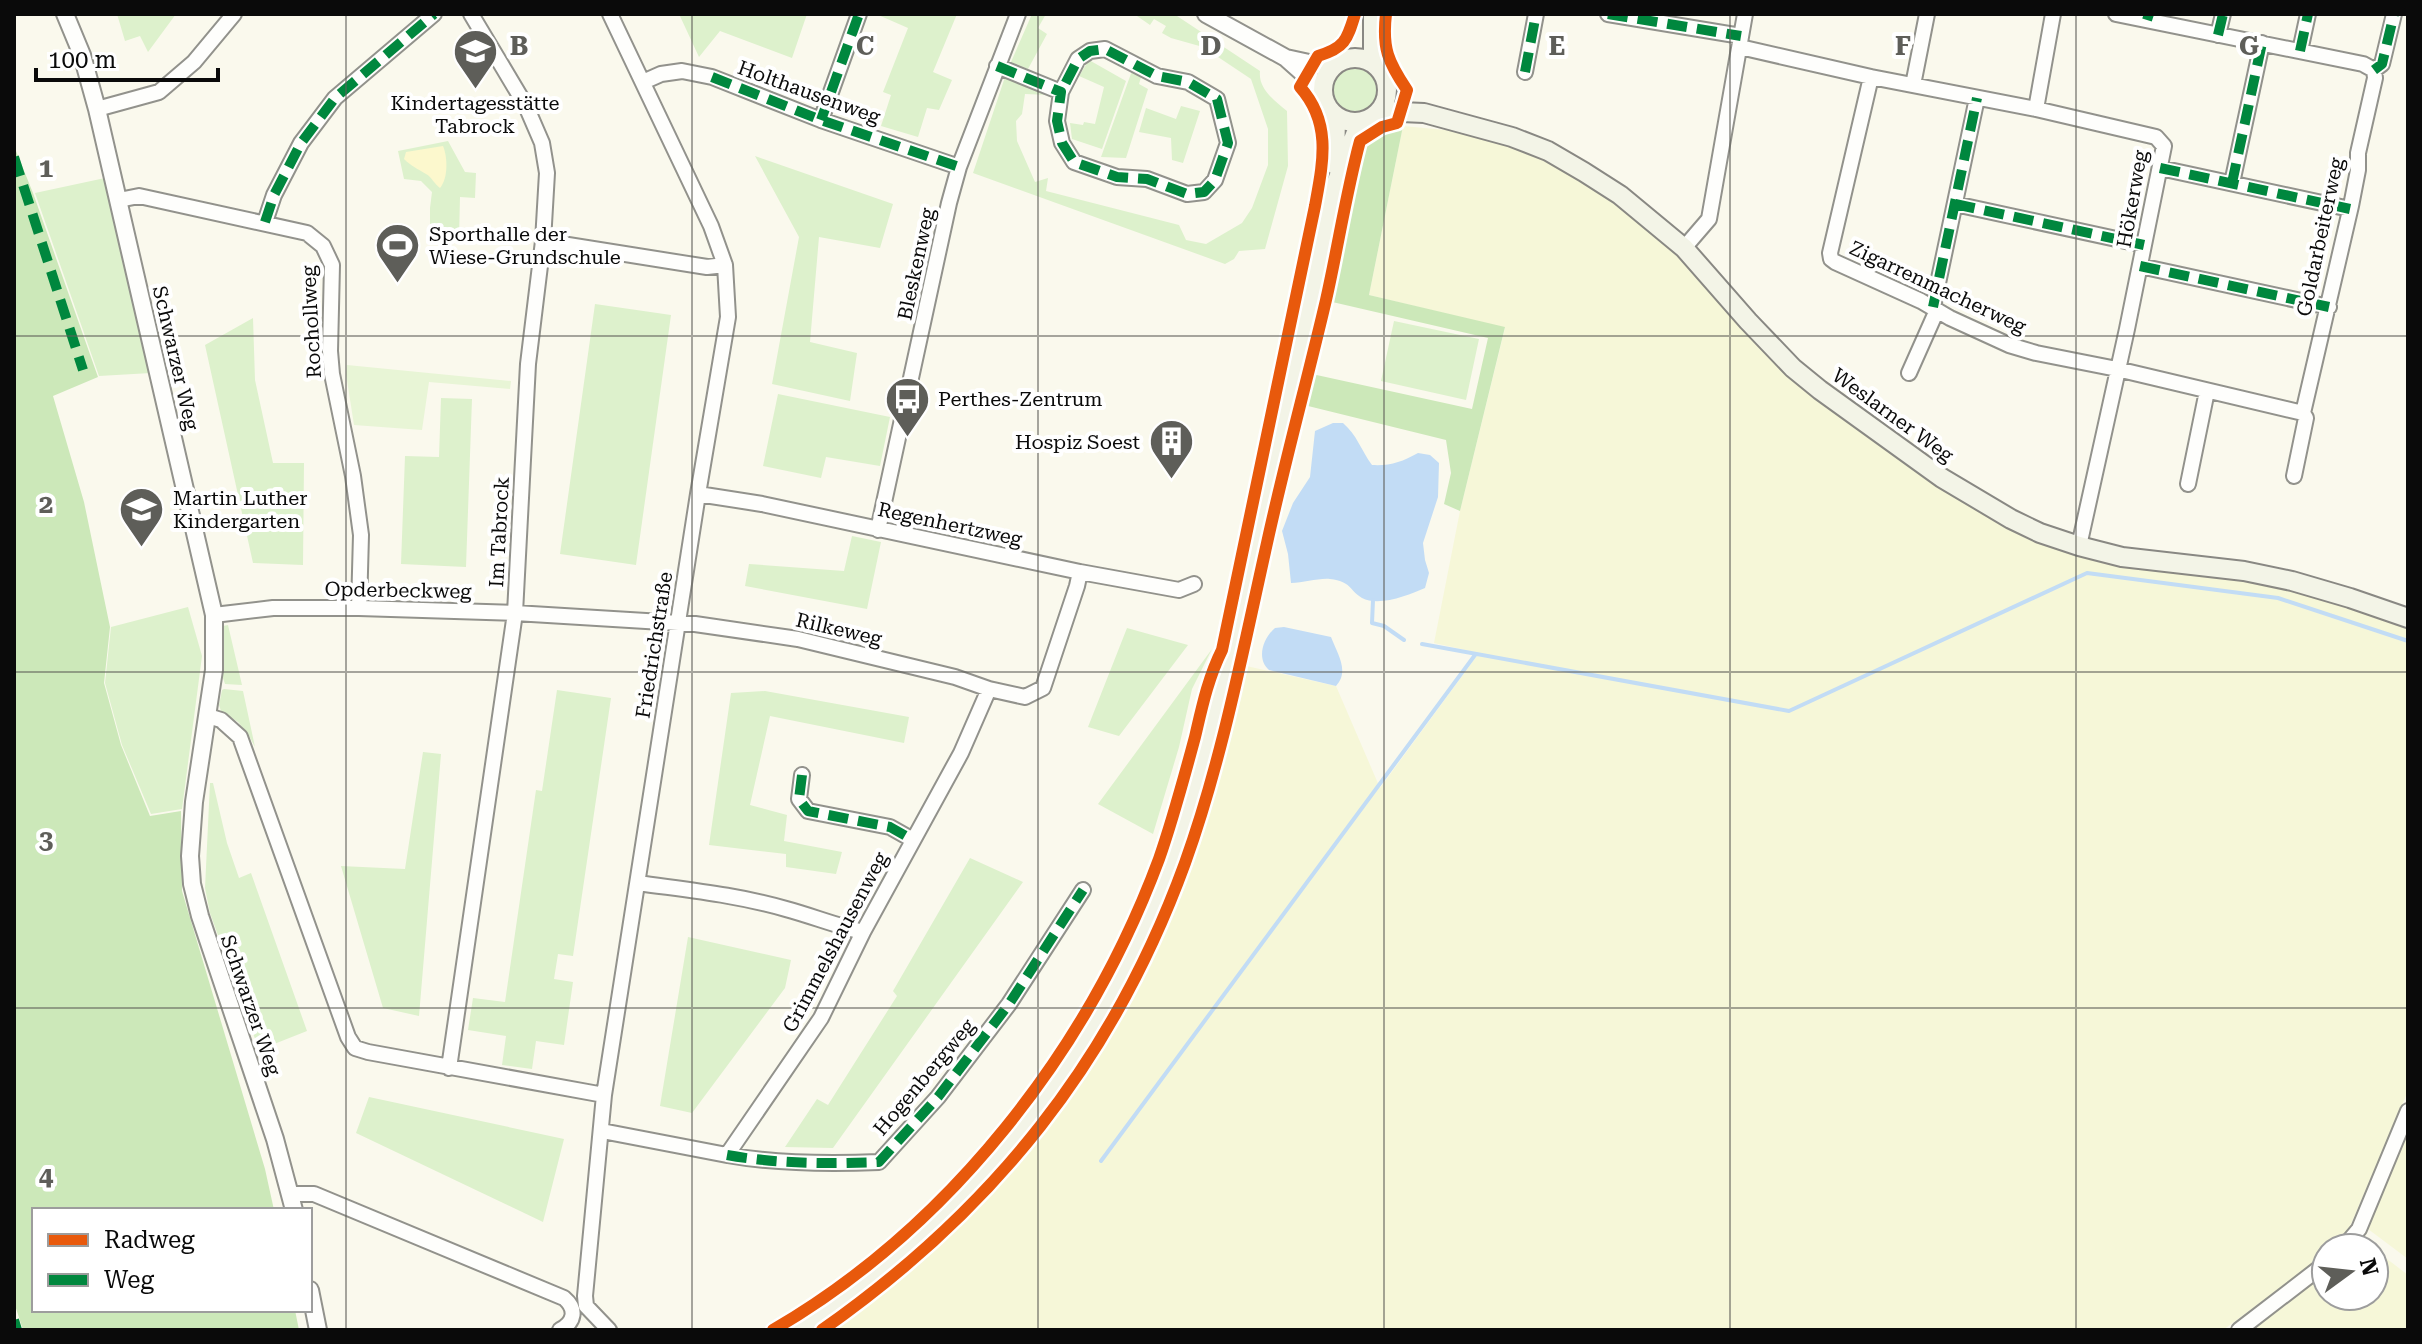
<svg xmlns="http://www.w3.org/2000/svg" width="2422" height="1344" font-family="'Roboto Serif',serif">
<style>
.farmland{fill:#f6f7d8}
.green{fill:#ddf1cc}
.forest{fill:#cce8b9}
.sand{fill:#fcf8cd}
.pitch{fill:#e8f5d6}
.water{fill:#c2dcf5}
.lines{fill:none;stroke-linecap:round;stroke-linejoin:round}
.stream{stroke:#c2dcf5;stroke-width:4}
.minor-casing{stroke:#92928c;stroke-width:18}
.tertiary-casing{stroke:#92928c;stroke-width:20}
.secondary-casing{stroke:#898883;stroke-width:22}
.minor{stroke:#fefefc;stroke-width:14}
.tertiary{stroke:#fefefc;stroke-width:16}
.secondary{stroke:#f3f4e7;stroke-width:18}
.quiet{stroke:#00873e;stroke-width:10;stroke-dasharray:20 10;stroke-linecap:butt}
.cycleway-casing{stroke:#fff;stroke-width:17}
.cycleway{stroke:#e8590c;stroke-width:12}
.grid{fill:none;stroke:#5e5e59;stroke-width:2;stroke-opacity:0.55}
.labels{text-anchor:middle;stroke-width:8;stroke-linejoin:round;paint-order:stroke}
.street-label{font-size:20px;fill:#0a0a0a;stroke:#fff}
.poi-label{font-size:20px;fill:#0a0a0a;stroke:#fff;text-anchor:start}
.grid-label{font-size:26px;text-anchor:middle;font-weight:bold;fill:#5e5e59;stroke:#fff;stroke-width:8;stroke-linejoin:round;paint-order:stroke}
</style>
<rect width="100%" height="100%" fill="#faf9ed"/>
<path class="farmland" d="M1403,126L1456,131L1501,140L1549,160L1601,189L1677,252L1709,287L1962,500L1992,520L2052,547L2090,559L2121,566L2227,576L2292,589L2366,612L2408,628V1091L2348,1231L2331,1248H2326V1254L2223,1330H827L894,1280L981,1201L1018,1160L1074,1087L1098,1051L1149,956L1188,863L1211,794L1242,665L1336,686L1380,788L1479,653L1434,643L1460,511L1505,328L1369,295Z
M2408,1123V1259L2364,1226Z
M2374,1249L2408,1275V1330H2242L2326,1264V1296H2374Z"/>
<path class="green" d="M117,14H176L148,52L140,36L125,41Z
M679,14H807L792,58L720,31L699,57Z
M876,14H957L933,72L952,80L939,110L927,108L918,137L881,126L891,95L883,92L908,28Z
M1032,14H1046L1038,28L1047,34L1028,69L1011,62Z
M1139,14H1174L1260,71C1258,89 1274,100 1287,111L1288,166L1265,249L1239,251L1234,259L1225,264L973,173L1006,74L1045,90L1049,95L1025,94L1022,114L1016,121L1017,141L1035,182L1048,178L1046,191L1179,225L1186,240L1206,244L1242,223L1252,208L1268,165V129L1251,79L1203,47L1171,38L1162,33L1166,26L1154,19L1150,25L1137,16Z
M1089,60L1126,81L1102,149L1072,139L1070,123L1083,125L1084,122L1095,124L1104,87L1079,76Z
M1330 90a26 26 0 1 1 52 0a26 26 0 1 1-52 0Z
M1133,68L1142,74L1139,84L1148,89L1126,158L1101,157Z
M1181,106L1200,111L1183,163L1172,160L1171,138L1139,132L1146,108L1176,119Z
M448,141L465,172L476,173L475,198L460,197L459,238L430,237V208L432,192L421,181L404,179L398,151Z
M755,156L893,204L880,248L819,237L810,342L857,353L850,401L772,384L799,237Z
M105,178L151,373L99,376L35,193Z
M595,304L671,315L636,565L560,554Z
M253,318L255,380L273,463H304L303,565L253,563L205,345Z
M1394,321L1479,339L1466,400L1381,381Z
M778,394L890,417L880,466L826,457L821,478L763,466Z
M441,398L472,399L466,567L401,564L405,456L439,457Z
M852,536L881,542L867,609L745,586L749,564L844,571Z
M188,607L202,656L182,809L151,814L122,745L105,683L111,627Z
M228,625L242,685L225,684L223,678V626Z
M1127,628L1188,645L1119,736L1088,727Z
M1212,649L1192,689L1179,747L1153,834L1098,804Z
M224,689L243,691L255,747L248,734L238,722L221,711L219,705L222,690Z
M557,690L611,698L573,956L558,954L554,979L573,982L564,1045L536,1041L532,1069L502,1065L506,1036L468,1030L473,998L505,1002L536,790L542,791Z
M765,691L909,717L904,743L770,716L750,805L787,815L784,841L842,852L836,874L786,867V854L709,845L731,693Z
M423,752L441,754L419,1016L383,1008L341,866L405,869Z
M210,783H213L227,843L239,878L251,873L307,1031L259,1050L210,913L205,888Z
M970,858L1023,882L833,1148L785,1147L817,1099L828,1105L897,996L893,991Z
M688,937L791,960L785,988L692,1113L660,1106Z
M369,1097L564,1139L543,1222L356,1133Z"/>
<path class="forest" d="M1403,126L1369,295L1505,327L1460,511L1444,504L1451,473L1446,440L1304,405L1312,374L1472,409L1488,338L1328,301L1353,175L1363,142L1384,129Z
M14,146L33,193L98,377L53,396L84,502L110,627L104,683L121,745L150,816L181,811L182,891L265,1169L274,1210H34V1310H295L299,1330H23L14,1302Z"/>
<path class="sand" d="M443,146C448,158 448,179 440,188C434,184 432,177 426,174C418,169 411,166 404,159L406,152Z"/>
<path class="pitch" d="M347,365L511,381L510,389L429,382L422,430L354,425L346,374Z"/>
<path class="water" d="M1333,423H1343C1357,435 1361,450 1372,465C1390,466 1402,462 1418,453L1430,455L1439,463L1438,497L1423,543L1425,560L1429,573L1425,588C1409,595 1379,607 1362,598C1348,589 1352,582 1330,579C1318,578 1304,583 1291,583L1288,554L1282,531L1293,503L1310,477L1315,431Z
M1284,627L1331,637C1337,653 1350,671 1336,686L1269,670C1256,659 1263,638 1275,628Z"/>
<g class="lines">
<path class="stream" d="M1373,600L1372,623L1384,626L1404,640
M1422,644L1789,711L2087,573L2278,598L2408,641
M1101,1161L1475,655"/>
<defs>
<path id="minor" d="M1608,14L1741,36
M2116,14L2363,64L2374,70L2375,78L2358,153V170L2351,206L2303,413L2306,418L2294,476
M2218,35L2223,14
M1740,47L1871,77L2036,109L2156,137L2164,146L2127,329L2079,546
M2300,51L2308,14
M997,66L1061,92L1057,121L1062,143L1074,162L1117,177L1147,179L1187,194L1204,192L1215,180L1228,143L1217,99L1188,82L1157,76L1105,49L1090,51L1078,59L1061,92
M2374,70L2382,64L2394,14
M1525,72L1536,14
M1871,77L1830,253L1831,259L1835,262L1921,301L1950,318L2009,345L2036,353L2117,369L2303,413
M643,82L661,74L682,71L712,77L821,120L959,167
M1913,85L1927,14
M97,109L159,92L194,62L234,14
M2036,109L2053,14
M821,120L859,14
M2160,168L2350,209
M2232,183L2262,43
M119,200L139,196L307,233L323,246L332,265L330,351L332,374L353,476L361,535L359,608
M1955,204L2144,245
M265,222L274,195L301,143L335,98L434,14
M543,241L707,267L725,265
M1684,248L1709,219L1745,14
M2140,266L2329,307
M1933,307L1977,98
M1909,373L1937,310
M2188,484L2207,391
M698,494L762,504L1080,572L1179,590L1194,584
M878,530L949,203L959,167L1018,14
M214,615L273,608H359L515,613L695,624L798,639L955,677L989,689L1025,697L1043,688L1077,586L1080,572
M208,716L221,720L240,737L348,1037L355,1048L368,1052L604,1095
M802,775L799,799L808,811L890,827L913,840
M638,883C687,890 738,895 786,909C812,916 837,926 863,932
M449,1068L515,613L528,364L543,241L547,173L542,143L526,106L471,14
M602,1131L727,1155L821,1018L863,932L961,753L989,689
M727,1155C777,1164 829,1164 879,1162L938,1097L1009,1004L1083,890
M290,1194H314L564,1298C577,1309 575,1322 560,1330
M2343,1248L2359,1229L2408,1111
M609,1330L586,1306L585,1296L604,1095L698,494L728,317L725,265L711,226L610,14
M2239,1330L2326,1263"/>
<path id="tertiary" d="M65,14L82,55L97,109L214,615V670L194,802L190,856L192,884L200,916L275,1139L294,1210
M1206,14L1286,58L1332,68
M1287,59L1323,91
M310,1290L318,1330"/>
<path id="secondary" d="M1323 90a32 32 0 1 1 64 0a32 32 0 1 1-64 0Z
M1373,63V14
M1379,111L1424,113L1512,137L1548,151L1584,172L1620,195L1684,248L1748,321L1793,368L1820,390L1942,478L2011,519L2040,533L2079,546L2122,557L2244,571L2292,581L2350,598L2408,618
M1335,165L1336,116
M801,1330C930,1241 1038,1132 1114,993C1187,859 1219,706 1252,558C1280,435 1308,312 1334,188L1360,122"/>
</defs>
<use href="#minor" class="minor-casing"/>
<use href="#tertiary" class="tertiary-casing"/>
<use href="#secondary" class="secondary-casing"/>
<use href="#minor" class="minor"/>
<use href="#tertiary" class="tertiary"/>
<use href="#secondary" class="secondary"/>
<path class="quiet" d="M1608,14L1741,36
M2147,20L2149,14
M2218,35L2223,14
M2300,51L2308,14
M997,66L1061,92L1057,121L1062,143L1074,162L1117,177L1147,179L1187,194L1204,192L1215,180L1228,143L1217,99L1188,82L1157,76L1105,49L1090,51L1078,59L1061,92
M2374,70L2382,64L2394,14
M1525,72L1536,14
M712,77L821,120L959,167
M821,120L859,14
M14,157L83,370
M2160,168L2350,209
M2232,183L2262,43
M1955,204L2144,245
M265,222L274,195L301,143L335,98L434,14
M2140,266L2329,307
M1933,307L1977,98
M802,775L799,799L808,811L890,827L913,840
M727,1155C777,1164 829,1164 879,1162L938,1097L1009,1004L1083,890
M14,1320L17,1330"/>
<defs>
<path id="cycleway" d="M773,1330C950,1227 1088,1050 1159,859C1173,819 1184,778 1195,737C1202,707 1208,678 1222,650L1315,206C1323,162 1332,123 1300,87L1318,56C1345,48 1347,40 1355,14
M822,1330C993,1210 1113,1061 1185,863C1222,760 1243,650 1267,543C1285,461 1307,381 1326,300C1338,247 1346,193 1360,141L1382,127L1397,123L1407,90C1388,62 1382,48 1386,14"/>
</defs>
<use href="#cycleway" class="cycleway-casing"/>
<use href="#cycleway" class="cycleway"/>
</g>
<path class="grid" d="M346,14V1330M692,14V1330M1038,14V1330M1384,14V1330M1730,14V1330M2076,14V1330M14,336H2408M14,672H2408M14,1008H2408"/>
<defs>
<symbol id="school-pin" viewBox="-11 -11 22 30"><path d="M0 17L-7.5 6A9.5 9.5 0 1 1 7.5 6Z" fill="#5e5e59" stroke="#fff"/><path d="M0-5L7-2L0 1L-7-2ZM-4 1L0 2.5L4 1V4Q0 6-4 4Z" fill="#fff"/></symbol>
<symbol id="stadium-pin" viewBox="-11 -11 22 30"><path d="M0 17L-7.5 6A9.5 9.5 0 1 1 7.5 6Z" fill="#5e5e59" stroke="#fff"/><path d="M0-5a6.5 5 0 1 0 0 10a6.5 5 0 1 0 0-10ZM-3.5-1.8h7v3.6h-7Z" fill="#fff"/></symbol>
<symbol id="bus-pin" viewBox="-11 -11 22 30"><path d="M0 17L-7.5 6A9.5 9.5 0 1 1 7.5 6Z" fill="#5e5e59" stroke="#fff"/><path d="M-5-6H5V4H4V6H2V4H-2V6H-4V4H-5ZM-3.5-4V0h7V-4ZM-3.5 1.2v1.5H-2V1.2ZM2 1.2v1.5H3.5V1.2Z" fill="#fff"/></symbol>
<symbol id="building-pin" viewBox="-11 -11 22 30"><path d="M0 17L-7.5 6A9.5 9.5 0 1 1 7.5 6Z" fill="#5e5e59" stroke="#fff"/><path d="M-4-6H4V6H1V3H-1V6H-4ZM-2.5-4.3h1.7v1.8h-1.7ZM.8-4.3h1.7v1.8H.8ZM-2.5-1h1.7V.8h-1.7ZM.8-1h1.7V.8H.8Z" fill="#fff"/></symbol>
</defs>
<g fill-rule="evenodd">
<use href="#school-pin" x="450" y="26" width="51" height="69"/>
<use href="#stadium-pin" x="372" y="220" width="51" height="69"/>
<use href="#bus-pin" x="882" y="374" width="51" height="69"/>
<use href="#building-pin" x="1146" y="416" width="51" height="69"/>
<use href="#school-pin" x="116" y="484" width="51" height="69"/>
</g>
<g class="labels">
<g class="street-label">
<text transform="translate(809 92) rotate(20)" y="7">Holthausenweg</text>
<text transform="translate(2132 199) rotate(-80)" y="7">Hökerweg</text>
<text transform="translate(2320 237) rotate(-78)" y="7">Goldarbeiterweg</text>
<text transform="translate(916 264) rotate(-78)" y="7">Bleskenweg</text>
<text transform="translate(1938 287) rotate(25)" y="7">Zigarrenmacherweg</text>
<text transform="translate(311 322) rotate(-93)" y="7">Rochollweg</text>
<text transform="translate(176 358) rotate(77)" y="7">Schwarzer Weg</text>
<text transform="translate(1893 415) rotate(36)" y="7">Weslarner Weg</text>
<text transform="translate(950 524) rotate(12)" y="7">Regenhertzweg</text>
<text transform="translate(499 532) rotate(-87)" y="7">Im Tabrock</text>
<text transform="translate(398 590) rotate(1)" y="7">Opderbeckweg</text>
<text transform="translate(839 629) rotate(13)" y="7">Rilkeweg</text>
<text transform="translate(654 645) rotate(-81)" y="7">Friedrichstraße</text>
<text transform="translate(835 942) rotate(-62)" y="7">Grimmelshausenweg</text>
<text transform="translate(251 1005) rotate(71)" y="7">Schwarzer Weg</text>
<text transform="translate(924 1077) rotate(-50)" y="7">Hogenbergweg</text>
</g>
<g class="poi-label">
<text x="475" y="110" text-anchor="middle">Kindertagesstätte<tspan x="475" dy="23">Tabrock</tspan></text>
<text x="429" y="241">Sporthalle der<tspan x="429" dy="23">Wiese-Grundschule</tspan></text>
<text x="938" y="406">Perthes-Zentrum</text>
<text x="1140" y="449" text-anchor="end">Hospiz Soest</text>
<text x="173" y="505">Martin Luther<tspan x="173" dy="23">Kindergarten</tspan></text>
</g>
</g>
<g class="grid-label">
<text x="519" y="55">B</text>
<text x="865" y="55">C</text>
<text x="1211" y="55">D</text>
<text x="1557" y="55">E</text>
<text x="1903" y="55">F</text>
<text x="2249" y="55">G</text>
<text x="46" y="177">1</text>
<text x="46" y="513">2</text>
<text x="46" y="849">3</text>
<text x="46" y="1185">4</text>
</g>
<rect width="2422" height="1344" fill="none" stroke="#0a0a0a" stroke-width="32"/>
<rect x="32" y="1208" width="280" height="104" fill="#ffffff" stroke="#9d9d9d" stroke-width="2"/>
<rect x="48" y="1234" width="40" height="12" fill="#e8590c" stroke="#9d9d9d" stroke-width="2"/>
<text x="104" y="1248" font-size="24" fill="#0a0a0a">Radweg</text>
<rect x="48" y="1274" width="40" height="12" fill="#00873e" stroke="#9d9d9d" stroke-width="2"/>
<text x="104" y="1288" font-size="24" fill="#0a0a0a">Weg</text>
<g transform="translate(2350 1272) rotate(75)"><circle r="38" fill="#ffffff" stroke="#9d9d9d" stroke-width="2"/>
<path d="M0-6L14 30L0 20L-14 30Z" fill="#5e5e59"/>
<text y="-12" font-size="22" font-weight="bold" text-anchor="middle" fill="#0a0a0a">N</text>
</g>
<path d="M36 68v12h182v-12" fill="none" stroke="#0a0a0a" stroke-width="4"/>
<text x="48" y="68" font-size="24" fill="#0a0a0a" stroke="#ffffff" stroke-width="6" paint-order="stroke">100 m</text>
</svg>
